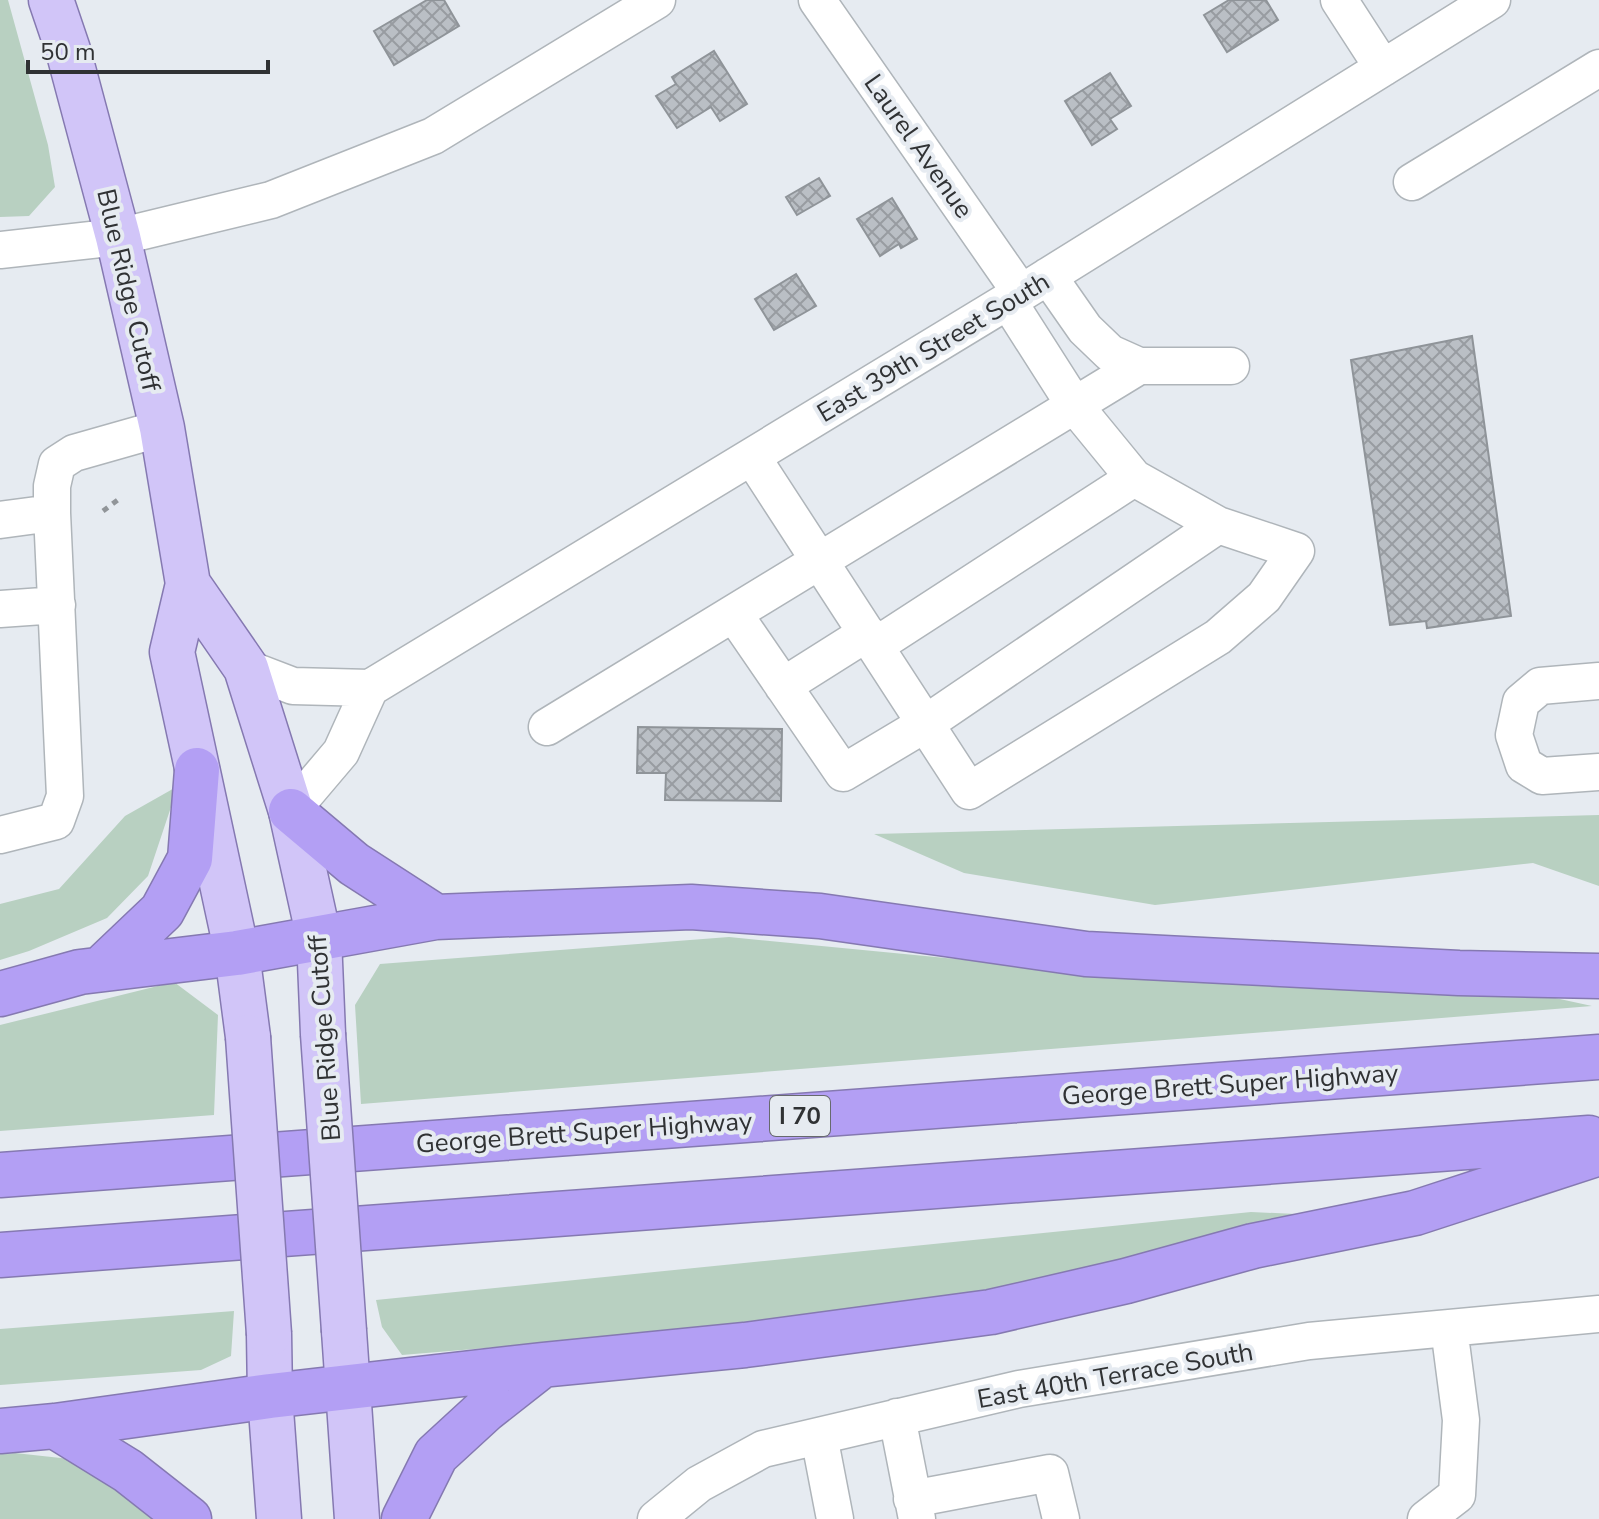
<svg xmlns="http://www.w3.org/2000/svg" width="1599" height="1519" font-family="'Nunito Sans',sans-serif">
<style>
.grass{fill:#b8d0c1}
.building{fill:url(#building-cross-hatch);stroke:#8f9499;stroke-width:2}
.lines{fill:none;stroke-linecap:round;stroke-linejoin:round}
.minor-casing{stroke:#afb5ba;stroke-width:39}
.major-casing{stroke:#8579b1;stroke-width:47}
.highway-casing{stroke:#8579b1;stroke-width:47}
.path{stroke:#919599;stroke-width:5;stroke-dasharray:6 6;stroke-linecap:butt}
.minor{stroke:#fff;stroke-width:36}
.major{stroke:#d1c5f8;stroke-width:44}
.highway{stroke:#b39ff4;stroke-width:44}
.major-bridge-casing{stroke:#8579b1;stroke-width:47;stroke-linecap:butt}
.major-bridge{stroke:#d1c5f8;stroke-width:44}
.labels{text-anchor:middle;stroke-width:8;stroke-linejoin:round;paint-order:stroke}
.shield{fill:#e6ebf1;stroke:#676a6d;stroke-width:2}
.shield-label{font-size:24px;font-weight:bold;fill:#303234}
.street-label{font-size:26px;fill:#303234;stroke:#e6ebf1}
</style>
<defs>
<pattern id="building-cross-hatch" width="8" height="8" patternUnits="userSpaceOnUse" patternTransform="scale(2)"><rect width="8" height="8" fill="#babfc5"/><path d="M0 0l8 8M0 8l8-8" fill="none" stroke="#989ca1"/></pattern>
</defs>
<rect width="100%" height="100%" fill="#e6ebf1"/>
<path class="grass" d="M0,0H8L48,145L55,187L29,216L0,217Z
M178,786L148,876L107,918L29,951L0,960V904L59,889L125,816Z
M1599,815V886L1533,863L1155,905L964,873L874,834Z
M729,937L1090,972L1546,996L1592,1006L361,1104L355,1005L380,964Z
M174,982L218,1015L214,1115L0,1131V1025Z
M1251,1212L1317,1215L885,1315L402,1355L382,1327L376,1300Z
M234,1311L231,1356L201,1370L0,1385V1329Z
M15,1453L79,1460L165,1519H0V1454Z"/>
<path class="building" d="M427,0H444L459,26L394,65L374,31Z
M1229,0H1266L1278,20L1227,52L1204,15Z
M714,51L747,104L720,121L711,107L677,128L656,96L676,84L672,77Z
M1110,73L1131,106L1110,119L1117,129L1092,145L1065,101Z
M819,178L830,196L797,215L786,197Z
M892,198L917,239L901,248L899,244L880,256L857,219Z
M796,274L816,306L774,330L755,299Z
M1472,336L1511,616L1427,628L1426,621L1390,625L1351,360Z
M638,727L782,729L781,801L665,800L666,773H637Z"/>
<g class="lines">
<defs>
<path id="minor" d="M817,0L1021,293
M1339,0L1383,68
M1412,182L1599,68
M0,250L118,237L271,200L433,136L657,0
M1048,276L1085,329L1110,353L1139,366H1231
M752,457L969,791L1218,637L1264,597L1296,551L1218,525L1134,478L1075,406L1008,301
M0,520L52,513
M0,609L57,605
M734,614L843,773L925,724L1218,525
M875,646L1134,478
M246,668L293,686L370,688L1021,293L1492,0
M1599,681L1540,686L1521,702L1514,735L1524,765L1542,776L1599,772
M783,686L867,633
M547,727L1139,366
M291,811L341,752L370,688
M0,835L56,821L65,796L52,513V486L57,464L74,453L162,428
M897,1417L917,1519
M819,1436L835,1519
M912,1499L1050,1473L1061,1519
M656,1519L699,1484L763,1449L1019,1389L1309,1341L1599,1314
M1426,1519L1457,1495L1461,1420L1449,1328"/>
<path id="major" d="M51,0L68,50L118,237L162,428L188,584L172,652L237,953L248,1037
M188,584L246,668L291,811L319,938L323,1034
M344,1331L357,1519
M269,1334L270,1396L279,1519"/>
<path id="highway" d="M291,811L354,864L436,917
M101,969L162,911L190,859L197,770
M0,994L80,972L237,953L436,917L691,907L820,916L1086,954L1459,973L1599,976
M0,1175L1599,1057
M0,1255L1589,1138
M55,1426L128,1471L189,1519
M0,1431L55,1426L270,1396L542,1365L745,1345L991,1312L1126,1281L1253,1246L1415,1213L1599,1153
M404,1519L436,1455L485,1410L541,1366"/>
</defs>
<use href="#minor" class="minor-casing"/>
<use href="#major" class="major-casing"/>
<use href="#highway" class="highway-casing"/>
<path class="path" d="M103,511L119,499"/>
<use href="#minor" class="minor"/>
<use href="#major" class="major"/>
<use href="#highway" class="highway"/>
<defs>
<path id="major-bridge" d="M323,1034L344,1331
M248,1037L269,1334"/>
</defs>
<use href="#major-bridge" class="major-bridge-casing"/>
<use href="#major-bridge" class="major-bridge"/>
</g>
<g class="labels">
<rect class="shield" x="770" y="1096" width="60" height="40" rx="6"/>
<g class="shield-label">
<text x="800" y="1124">I 70</text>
</g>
<g class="street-label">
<text transform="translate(919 146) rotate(55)" y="9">Laurel Avenue</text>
<text transform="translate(129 290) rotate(77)" y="9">Blue Ridge Cutoff</text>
<text transform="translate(933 347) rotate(-31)" y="9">East 39th Street South</text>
<text transform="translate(324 1038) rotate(-94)" y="9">Blue Ridge Cutoff</text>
<text transform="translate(1230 1084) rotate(-4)" y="9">George Brett Super Highway</text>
<text transform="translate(584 1132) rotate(-4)" y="9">George Brett Super Highway</text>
<text transform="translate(1115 1375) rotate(-10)" y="9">East 40th Terrace South</text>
</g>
</g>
<path d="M28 60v12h240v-12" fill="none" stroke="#303234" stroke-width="4"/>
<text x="40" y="60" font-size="24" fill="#303234" stroke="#e6ebf1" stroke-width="6" paint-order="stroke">50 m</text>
</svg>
